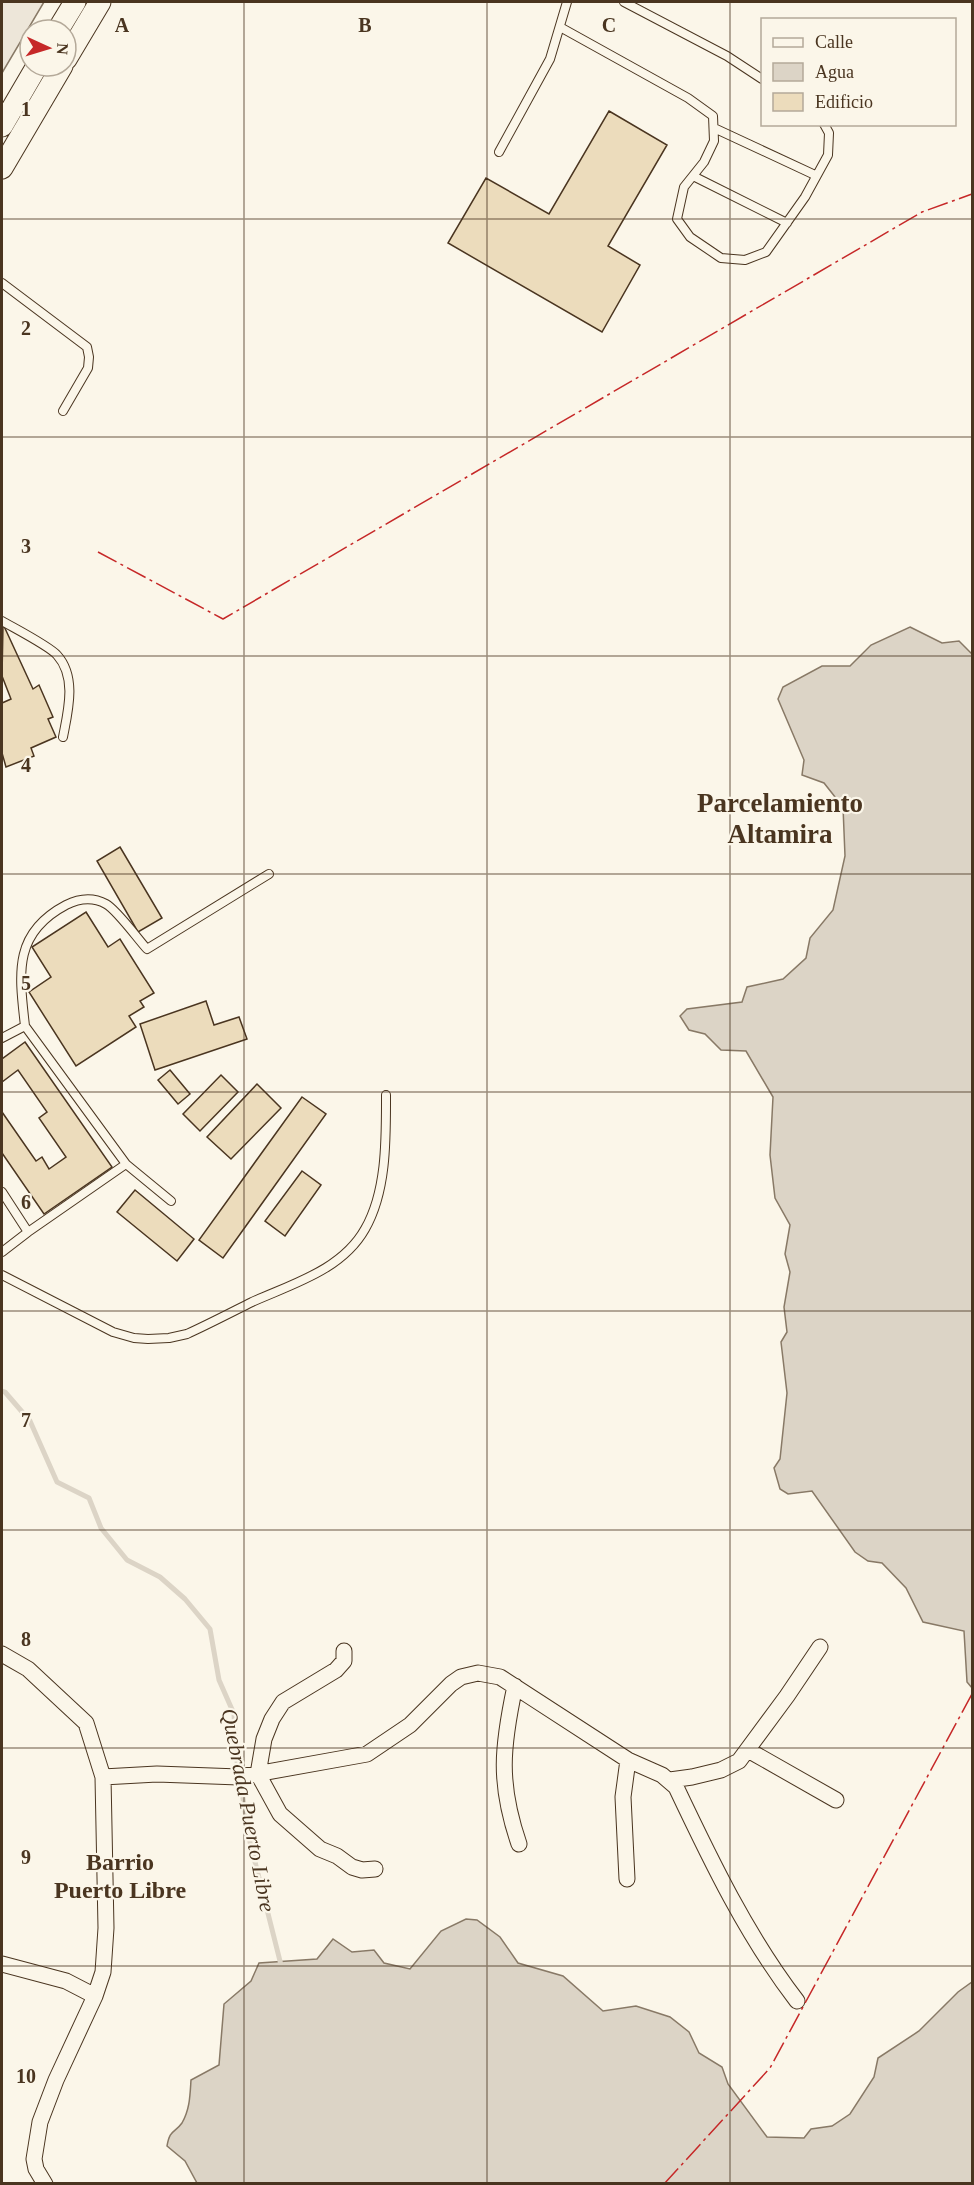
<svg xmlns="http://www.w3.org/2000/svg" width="974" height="2185" font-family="Georgia,serif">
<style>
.green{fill:#ede6d9;stroke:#887966;stroke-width:1.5}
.water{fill:#dcd4c6;stroke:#887966;stroke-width:1.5}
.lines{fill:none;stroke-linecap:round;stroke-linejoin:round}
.stream{stroke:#dcd4c6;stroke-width:5}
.building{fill:#ecdcbc;stroke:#4a3520;stroke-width:1.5}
.lane-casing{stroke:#4a3520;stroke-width:10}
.street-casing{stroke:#4a3520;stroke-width:17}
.secondary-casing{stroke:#4a3520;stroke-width:23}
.lane{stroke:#fbf6e9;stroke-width:8}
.street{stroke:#fbf6e9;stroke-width:15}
.secondary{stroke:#fbf6e9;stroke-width:21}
.power{stroke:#c62828;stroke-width:1.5;stroke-dasharray:21 4.5 3 4.5;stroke-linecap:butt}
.grid{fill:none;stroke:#4a3520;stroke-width:1.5;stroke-opacity:0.55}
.labels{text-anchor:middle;stroke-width:4.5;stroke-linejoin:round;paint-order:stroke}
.water-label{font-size:22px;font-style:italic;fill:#4a3520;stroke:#fbf6e9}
.quarter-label{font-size:24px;font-weight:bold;fill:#4a3520;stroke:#fbf6e9}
.district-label{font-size:27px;font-weight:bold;fill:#4a3520;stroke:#fbf6e9}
.grid-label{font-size:20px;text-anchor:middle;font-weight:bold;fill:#4a3520;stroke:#fbf6e9;stroke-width:4.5;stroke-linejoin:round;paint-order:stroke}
</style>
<rect width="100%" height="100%" fill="#fbf6e9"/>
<path class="green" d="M2,2H44L2,73Z"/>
<path class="water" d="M910,627L942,643L959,641L972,654V1688L967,1682L964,1631L923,1622L906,1588L882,1563L868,1561L855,1552L812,1491L788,1494L780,1489L774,1468L780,1459L787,1393L781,1342L787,1332L784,1307L790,1272L785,1254L790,1225L775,1198L770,1155L773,1097L746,1051L721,1050L705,1034L689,1030L680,1016L687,1009L742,1002L747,987L783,979L806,958L810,938L833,910L845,856L843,807L824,783L802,775L804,760L778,699L783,687L822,666H850L871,645Z
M466,1919L477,1920L500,1937L518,1963L563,1976L603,2011L636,2006L670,2017L689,2032L699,2053L722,2067L728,2084L767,2137L804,2138L811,2129L832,2126L850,2114L874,2077L878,2058L919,2031L958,1992L972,1982V2183H197L185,2161L167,2146C170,2129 174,2134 182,2123C190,2109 190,2095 191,2080L219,2065L224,2004L251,1981L259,1963L317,1959L333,1939L352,1952L374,1950L384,1963L410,1969L441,1931Z"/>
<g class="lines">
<path class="stream" d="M2,1391L5,1392L30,1421L57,1482L89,1498L101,1528L127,1560L160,1577L185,1599L210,1629L219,1680L234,1714L236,1755L250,1842L282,1969"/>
</g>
<path class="building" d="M609,111L667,145L608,246L640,265L602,332L448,243L486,178L549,214Z
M3,624L33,689L39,685L53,717L48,719L56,737L31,748L34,756L6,767L2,753V703L11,699L2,676Z
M120,847L162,918L138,932L97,861Z
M86,912L108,947L120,939L154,993L140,1001L144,1007L129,1016L136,1027L76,1066L29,992L51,977L32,947Z
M206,1001L214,1025L239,1017L247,1039L155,1070L140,1024Z
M25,1042L112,1167L44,1214L2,1153V1112L36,1161L42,1157L49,1169L66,1157L39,1118L47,1112L18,1070L2,1082V1059Z
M170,1070L190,1094L178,1104L158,1080Z
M221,1075L238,1092L200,1131L183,1114Z
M257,1084L281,1108L231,1159L207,1137Z
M302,1097L326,1114L223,1258L199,1240Z
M302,1171L321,1185L285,1236L265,1221Z
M135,1190L194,1239L177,1261L117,1212Z"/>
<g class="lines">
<defs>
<path id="lane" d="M624,2L727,56L762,79
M560,27L688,98L713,116L714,141L704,162L684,187L677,219L690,237L721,258L745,260L766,252L805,197L828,155L829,133L824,124
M714,128L815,175
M499,152L550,59L567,2
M693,176L787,223
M2,283L87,347L89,357L88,368L63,411
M2,621C14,628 49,646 57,655C77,677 68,711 63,737
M25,1026C19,973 13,933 66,905C80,898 93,897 106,904C117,910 137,938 147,949L269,874
M2,1038L25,1026L126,1164L171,1201
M2,1192L28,1232L126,1164
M2,1252L28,1232
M2,1275L113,1332L134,1338L148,1339L169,1338L187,1334C209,1324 230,1313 252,1302C292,1284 342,1270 365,1229C387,1191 386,1138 386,1095"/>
<path id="street" d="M344,1651V1661L336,1670L283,1702L272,1719L264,1739L258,1774L280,1814L320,1849L337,1856L352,1867L362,1870L375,1869
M2,1654L28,1669L86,1723L103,1777L106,1928L103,1972L95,1996L56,2080L40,2122L34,2159L36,2169L45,2184
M515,1686C502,1747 498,1783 519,1844
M748,1750L836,1800
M103,1777L157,1774L239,1777L367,1754L410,1725L451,1684L461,1677L478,1673L500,1677L628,1760L662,1775L676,1787C711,1861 747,1936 797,2001
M670,1780L692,1777L721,1770L739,1761L787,1696L820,1647
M627,1879L623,1797L628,1760
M2,1964L66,1981L95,1996"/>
<path id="secondary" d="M58,30L75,2
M66,59L100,2
M2,126L37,66
M2,168L62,66"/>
</defs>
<use href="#lane" class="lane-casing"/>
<use href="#street" class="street-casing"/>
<use href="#secondary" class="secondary-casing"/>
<use href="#lane" class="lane"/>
<use href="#street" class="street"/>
<use href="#secondary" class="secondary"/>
<path class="power" d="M98,552L223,619L922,212L972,194
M664,2184L770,2068L972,1694"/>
</g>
<path class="grid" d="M244,2V2184M487,2V2184M730,2V2184M2,219H972M2,437H972M2,656H972M2,874H972M2,1092H972M2,1311H972M2,1530H972M2,1748H972M2,1966H972"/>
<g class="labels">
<g class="water-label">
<text transform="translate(249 1810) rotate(79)" y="8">Quebrada Puerto Libre</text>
</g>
<g class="quarter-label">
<text x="120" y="1870">Barrio<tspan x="120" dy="28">Puerto Libre</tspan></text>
</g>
<g class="district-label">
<text x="780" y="812">Parcelamiento<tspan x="780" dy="31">Altamira</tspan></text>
</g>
</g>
<g class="grid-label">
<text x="122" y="32">A</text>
<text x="365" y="32">B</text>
<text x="609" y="32">C</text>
<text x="26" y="116">1</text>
<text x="26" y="335">2</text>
<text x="26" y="553">3</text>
<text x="26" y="772">4</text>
<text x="26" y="990">5</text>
<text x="26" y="1209">6</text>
<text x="26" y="1427">7</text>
<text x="26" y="1646">8</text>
<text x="26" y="1864">9</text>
<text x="26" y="2083">10</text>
</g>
<rect width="974" height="2185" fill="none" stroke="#4a3520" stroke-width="6"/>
<rect x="761" y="18" width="195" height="108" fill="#fbf6e9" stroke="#b4a999" stroke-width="1.5"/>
<rect x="773" y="38" width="30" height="9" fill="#fbf6e9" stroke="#b4a999" stroke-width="1.5"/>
<text x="815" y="48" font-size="18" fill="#4a3520">Calle</text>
<rect x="773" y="63" width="30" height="18" fill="#dcd4c6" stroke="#b4a999" stroke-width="1.5"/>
<text x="815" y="78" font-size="18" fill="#4a3520">Agua</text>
<rect x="773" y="93" width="30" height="18" fill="#ecdcbc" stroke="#b4a999" stroke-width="1.5"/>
<text x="815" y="108" font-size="18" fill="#4a3520">Edificio</text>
<g transform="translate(48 48) rotate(94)"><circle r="28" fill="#fbf6e9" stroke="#b4a999" stroke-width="1.5"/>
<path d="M0-4.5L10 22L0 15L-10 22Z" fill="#c62828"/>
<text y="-9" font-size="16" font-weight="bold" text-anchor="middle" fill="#4a3520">N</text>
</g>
</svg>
